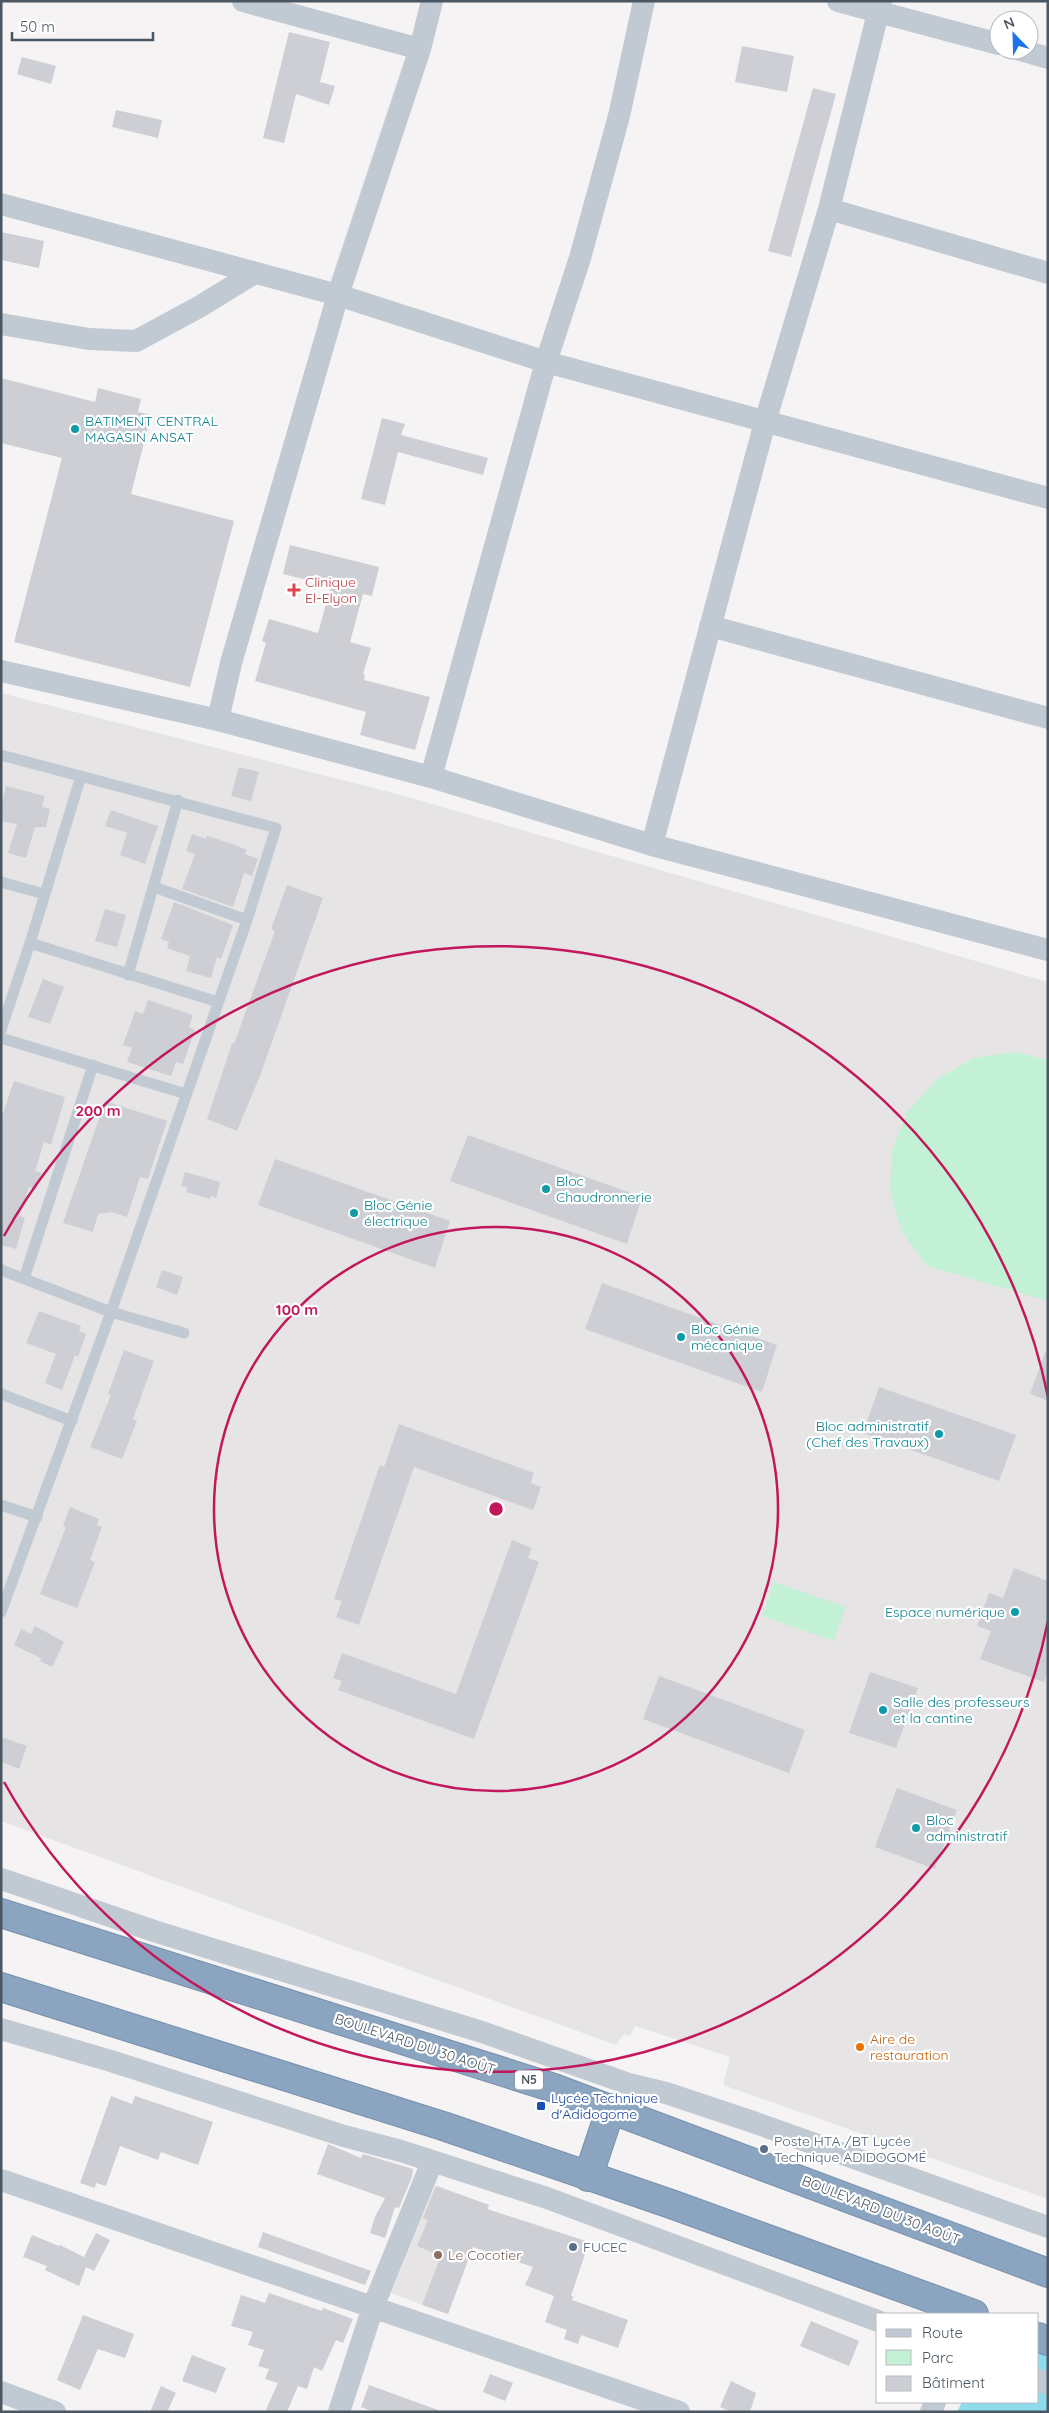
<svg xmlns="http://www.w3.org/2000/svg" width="1049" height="2413" font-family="Quicksand,sans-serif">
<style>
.education{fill:#e6e4e5}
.green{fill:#c3f1d5}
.water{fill:#90daee}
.building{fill:#cdcfd5}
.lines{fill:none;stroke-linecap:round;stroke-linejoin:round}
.highway-casing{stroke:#7690ad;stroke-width:30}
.lane{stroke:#c1cad2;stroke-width:11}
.street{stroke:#c1cad2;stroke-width:22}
.highway{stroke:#8ba5c1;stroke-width:28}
.ring{fill:none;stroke:#c2185b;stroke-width:2.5}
.culture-dot{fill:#0f9aa8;stroke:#fff;stroke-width:2}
.health-dot{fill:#e0444e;stroke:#fff;stroke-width:2}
.food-dot{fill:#e8710a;stroke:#fff;stroke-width:2}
.transit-dot{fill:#1a4fb4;stroke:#fff;stroke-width:2}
.service-dot{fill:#5c6f8a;stroke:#fff;stroke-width:2}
.education-dot{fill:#8d6e63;stroke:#fff;stroke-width:2}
.labels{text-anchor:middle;stroke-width:4.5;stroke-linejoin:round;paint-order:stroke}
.shield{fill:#fff;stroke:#808990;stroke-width:1}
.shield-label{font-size:12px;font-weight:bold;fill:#4a5661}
.culture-label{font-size:14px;fill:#0d838f;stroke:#fff;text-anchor:start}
.health-label{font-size:14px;fill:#be3a42;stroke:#fff;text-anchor:start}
.food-label{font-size:14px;fill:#c56008;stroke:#fff;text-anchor:start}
.street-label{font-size:14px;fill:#4a5661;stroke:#fff}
.transit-label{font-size:14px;fill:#164399;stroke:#fff;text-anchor:start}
.service-label{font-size:14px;fill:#4e5e75;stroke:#fff;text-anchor:start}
.education-label{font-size:14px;fill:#785e54;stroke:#fff;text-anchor:start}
.centre{fill:#c2185b;stroke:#fff;stroke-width:2.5}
.ring-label{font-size:15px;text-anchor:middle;font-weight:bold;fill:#c2185b;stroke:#fff;stroke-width:4.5;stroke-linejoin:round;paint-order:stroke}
</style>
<rect width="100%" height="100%" fill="#f5f3f3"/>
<path class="education" d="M1,693L401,795L1048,982V2199L723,2085L730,2057L635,2026L630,2036L624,2034L616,2045L1,1821Z
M435,2185L489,2205L448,2314L391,2293Z"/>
<path class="green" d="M1016,1052L1048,1060V1301L927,1266L902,1232L890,1192L892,1150L908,1111L937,1079L974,1058Z
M774,1582L846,1607L834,1641L762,1616Z"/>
<path class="water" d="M1038,2346L1048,2350V2412H957L962,2402H1038Z"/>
<path class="building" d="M289,32L330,42L320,82L335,86L329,105L296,94L284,143L263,138Z
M742,46L794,56L787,92L735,82Z
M22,57L56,66L51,84L17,74Z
M813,88L836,94L791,257L768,251Z
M116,110L162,120L158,138L112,127Z
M1,232L44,241L39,268L1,260Z
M1,378L95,402L98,388L141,399L138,412L151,415L131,494L234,521L190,687L14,642L62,458L1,443Z
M382,418L405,424L401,435L488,458L483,475L398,452L385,505L361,499Z
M290,545L379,567L372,596L363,594L350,642L371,648L363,674L365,675L364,680L430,697L415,750L360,735L366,712L255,681L266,643L262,641L269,619L318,633L331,586L283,574Z
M239,767L259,772L251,801L231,796Z
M6,786L45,796L42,807L50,809L46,827H35L26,858L8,853L17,824L1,821V806Z
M111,810L158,826L145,864L120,855L127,833L105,826Z
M192,834L206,839L207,836L230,843L247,850L245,854L258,859L252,876L244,873L233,907L182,889L195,854L186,851Z
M287,885L323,898L261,1073L237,1131L207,1119L232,1043L234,1044L275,931L271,929Z
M174,902L233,925L221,959L217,957L211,978L186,971L190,956L167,948L169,942L161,939Z
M105,909L126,915L117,947L95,941Z
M43,979L64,987L50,1024L28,1017Z
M148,1000L193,1015L189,1027L195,1030L183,1064L176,1062L171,1076L127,1062L132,1048L123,1045L135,1011L143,1014Z
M14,1081L65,1097L51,1145L44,1142L35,1171L42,1173L36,1190L29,1187L20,1216L25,1218L16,1249L1,1245V1119Z
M105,1101L167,1121L148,1179L140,1177L127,1217L111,1212L98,1214L93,1232L63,1223Z
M468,1135L642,1197L627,1244L450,1181Z
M275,1159L450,1221L435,1268L258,1205Z
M185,1172L220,1182L216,1198L211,1196L210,1199L186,1192L187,1187L181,1186Z
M162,1270L183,1277L177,1295L156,1287Z
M602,1283L777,1345L762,1392L585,1329Z
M39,1311L81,1326L79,1331L86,1334L78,1357L75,1355L62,1390L45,1383L56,1354L26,1343Z
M124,1350L154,1361L133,1419L137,1421L122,1459L90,1447L111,1395L108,1394Z
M1046,1350H1048V1401L1030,1394Z
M879,1387L1016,1435L999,1481L863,1433Z
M399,1424L534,1473L531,1483L541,1487L533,1510L414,1467L359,1625L336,1617L342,1601L334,1599L380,1465L384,1467Z
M70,1507L99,1519L97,1525L102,1527L90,1560L95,1562L77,1608L40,1594L66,1527L63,1526Z
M512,1540L532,1548L528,1558L539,1562L474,1739L338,1690L342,1681L333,1678L342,1653L456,1694Z
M1014,1568L1048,1581V1671L1044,1682L980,1659L991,1631L977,1626L989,1593L1003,1598Z
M35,1626L64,1642L52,1667L40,1661L41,1658L14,1645L21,1629L31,1634Z
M870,1672L918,1688L896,1748L849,1733Z
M659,1676L805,1730L789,1773L643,1719Z
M1,1737L27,1746L19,1769L1,1762Z
M897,1788L957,1810L935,1869L875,1847Z
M111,2096L132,2104L135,2096L213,2122L198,2165L161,2152L158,2160L120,2146L106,2186L96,2183L95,2188L80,2183Z
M328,2144L361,2158L363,2154L413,2169L412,2177L399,2208L395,2207L385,2238L370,2233L375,2217L385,2198L317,2174Z
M436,2186L489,2205L487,2209L589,2242L571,2296H573L572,2300L628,2320L618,2348L581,2335L578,2344L564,2339L567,2330L545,2322L554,2296L525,2285L533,2267L473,2247L448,2314L422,2305L441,2256L417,2246L428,2220L423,2218Z
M263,2232L371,2271L365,2285L258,2247Z
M96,2233L110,2240L94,2271L86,2267L79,2286L45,2270L47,2266L23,2257L32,2235L59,2246L60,2245L84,2257Z
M269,2293L322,2311L323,2308L353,2319L343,2343L336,2340L322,2371L314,2367L307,2389L298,2386L287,2412H265L278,2383L265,2379L269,2369L258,2366L264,2350L248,2345L253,2332L231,2326L241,2295L265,2303Z
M83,2315L134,2334L125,2358L98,2349L80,2390L57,2380Z
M811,2321L859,2341L849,2366L800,2346Z
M192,2355L226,2368L216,2393L182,2381Z
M490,2374L513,2383L505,2401L483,2392Z
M731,2381L756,2393L750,2412H731L720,2407Z
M369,2385L438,2410V2412H374L361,2407Z
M161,2386L176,2393L167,2412H150Z"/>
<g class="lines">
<defs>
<path id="highway" d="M1,1913L554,2088L1048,2273
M1,1987L443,2126L671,2204L974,2314
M588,2177L611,2108
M1038,2337L1048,2341"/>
</defs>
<use href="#highway" class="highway-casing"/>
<path class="lane" d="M1,755L276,828L247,920L111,1312L1,1612
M1,882L44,894
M154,887L247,920
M30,943L218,1002
M128,975L178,800
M1,1030L30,943L81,776
M1,1038L186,1094
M1,1270L111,1312L184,1333
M24,1279L93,1065
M1,1394L72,1421
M1,1505L37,1517"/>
<path class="street" d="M243,1L420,49
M838,1L999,44
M1020,50L1048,58
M1,204L338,295L546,362L1048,498
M829,209L1048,273
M1,324L89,339L136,341L199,307L253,274
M710,626L1048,718
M1,671L218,720L431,777L652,845L1048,950
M218,720L231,663L338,295L420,49L432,1
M431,777L546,362L580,258L619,116L644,1
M652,845L765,422L829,209L881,1
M1,1879L154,1931L482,2032L629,2084L666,2093L753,2122L1048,2227
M1,2029L111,2061L344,2136L401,2151L547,2198L878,2321
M1,2180L679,2412
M1038,2380L1048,2384
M1,2392L55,2412
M339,2412L373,2307L432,2162
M931,2412L935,2402"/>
<use href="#highway" class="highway"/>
</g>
<g class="ring">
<circle cx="496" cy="1509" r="282"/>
<path d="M1048 1621A563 563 0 0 1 4 1782M4 1236A563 563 0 0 1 1048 1397"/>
</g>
<g class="culture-dot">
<circle cx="75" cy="429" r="5"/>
<circle cx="546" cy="1189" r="5"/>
<circle cx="354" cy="1213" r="5"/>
<circle cx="681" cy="1337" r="5"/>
<circle cx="939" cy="1434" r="5"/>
<circle cx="1015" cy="1612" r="5"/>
<circle cx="883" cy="1710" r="5"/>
<circle cx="916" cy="1828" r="5"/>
</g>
<path class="health-dot" d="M291.5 582.5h5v5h5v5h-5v5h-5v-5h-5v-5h5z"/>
<circle class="food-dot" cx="860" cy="2047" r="5"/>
<rect class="transit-dot" x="536" y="2101" width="10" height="10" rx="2.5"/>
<g class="service-dot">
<circle cx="764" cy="2149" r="5"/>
<circle cx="573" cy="2247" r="5"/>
</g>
<circle class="education-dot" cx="438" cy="2255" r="5"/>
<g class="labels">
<rect class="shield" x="515" y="2070.5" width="28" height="19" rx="4"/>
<g class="shield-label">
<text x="529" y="2084">N5</text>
</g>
<g class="culture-label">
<text x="85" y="426">BATIMENT CENTRAL<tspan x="85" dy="16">MAGASIN ANSAT</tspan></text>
<text x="556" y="1186">Bloc<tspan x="556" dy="16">Chaudronnerie</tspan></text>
<text x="364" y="1210">Bloc Génie<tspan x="364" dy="16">électrique</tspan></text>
<text x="691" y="1334">Bloc Génie<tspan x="691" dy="16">mécanique</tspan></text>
<text x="929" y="1431" text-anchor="end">Bloc administratif<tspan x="929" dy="16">(Chef des Travaux)</tspan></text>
<text x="1005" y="1617" text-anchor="end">Espace numérique</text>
<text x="893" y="1707">Salle des professeurs<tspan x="893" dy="16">et la cantine</tspan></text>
<text x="926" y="1825">Bloc<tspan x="926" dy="16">administratif</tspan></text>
</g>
<g class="health-label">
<text x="305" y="587">Clinique<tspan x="305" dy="16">El-Elyon</tspan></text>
</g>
<g class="food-label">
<text x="870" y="2044">Aire de<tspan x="870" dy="16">restauration</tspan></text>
</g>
<g class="street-label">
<text transform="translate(415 2044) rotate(18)" y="5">BOULEVARD DU 30 AOÛT</text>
<text transform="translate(881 2210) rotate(21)" y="5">BOULEVARD DU 30 AOÛT</text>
</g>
<g class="transit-label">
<text x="551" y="2103">Lycée Technique<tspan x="551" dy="16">d'Adidogome</tspan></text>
</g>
<g class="service-label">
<text x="774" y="2146">Poste HTA /BT Lycée<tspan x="774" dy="16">Technique ADIDOGOMÉ</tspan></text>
<text x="583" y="2252">FUCEC</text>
</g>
<g class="education-label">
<text x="448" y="2260">Le Cocotier</text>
</g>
</g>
<circle cx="496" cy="1509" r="8" class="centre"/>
<g class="ring-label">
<text x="98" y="1116">200 m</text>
<text x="297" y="1315">100 m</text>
</g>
<rect width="1049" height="2413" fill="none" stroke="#4a5661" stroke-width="5"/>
<rect x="876" y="2313" width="162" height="90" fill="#ffffff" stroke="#b7bbc0"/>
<rect x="886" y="2329" width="25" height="8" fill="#c1cad2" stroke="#b7bbc0"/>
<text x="922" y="2338" font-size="15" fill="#4a5661">Route</text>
<rect x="886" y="2350" width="25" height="15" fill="#c3f1d5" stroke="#b7bbc0"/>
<text x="922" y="2363" font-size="15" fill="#4a5661">Parc</text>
<rect x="886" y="2376" width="25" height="15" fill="#cdcfd5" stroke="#b7bbc0"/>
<text x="922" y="2388" font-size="15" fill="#4a5661">Bâtiment</text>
<g transform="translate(1014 35) rotate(337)"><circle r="24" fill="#ffffff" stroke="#b7bbc0"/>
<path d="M0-4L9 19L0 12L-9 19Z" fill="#1a73e8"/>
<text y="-8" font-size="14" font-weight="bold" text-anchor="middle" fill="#4a5661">N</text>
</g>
<path d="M12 32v8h141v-8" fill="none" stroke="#4a5661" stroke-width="2.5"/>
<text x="20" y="32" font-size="15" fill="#4a5661" stroke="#ffffff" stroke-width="4" paint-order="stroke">50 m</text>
</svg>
